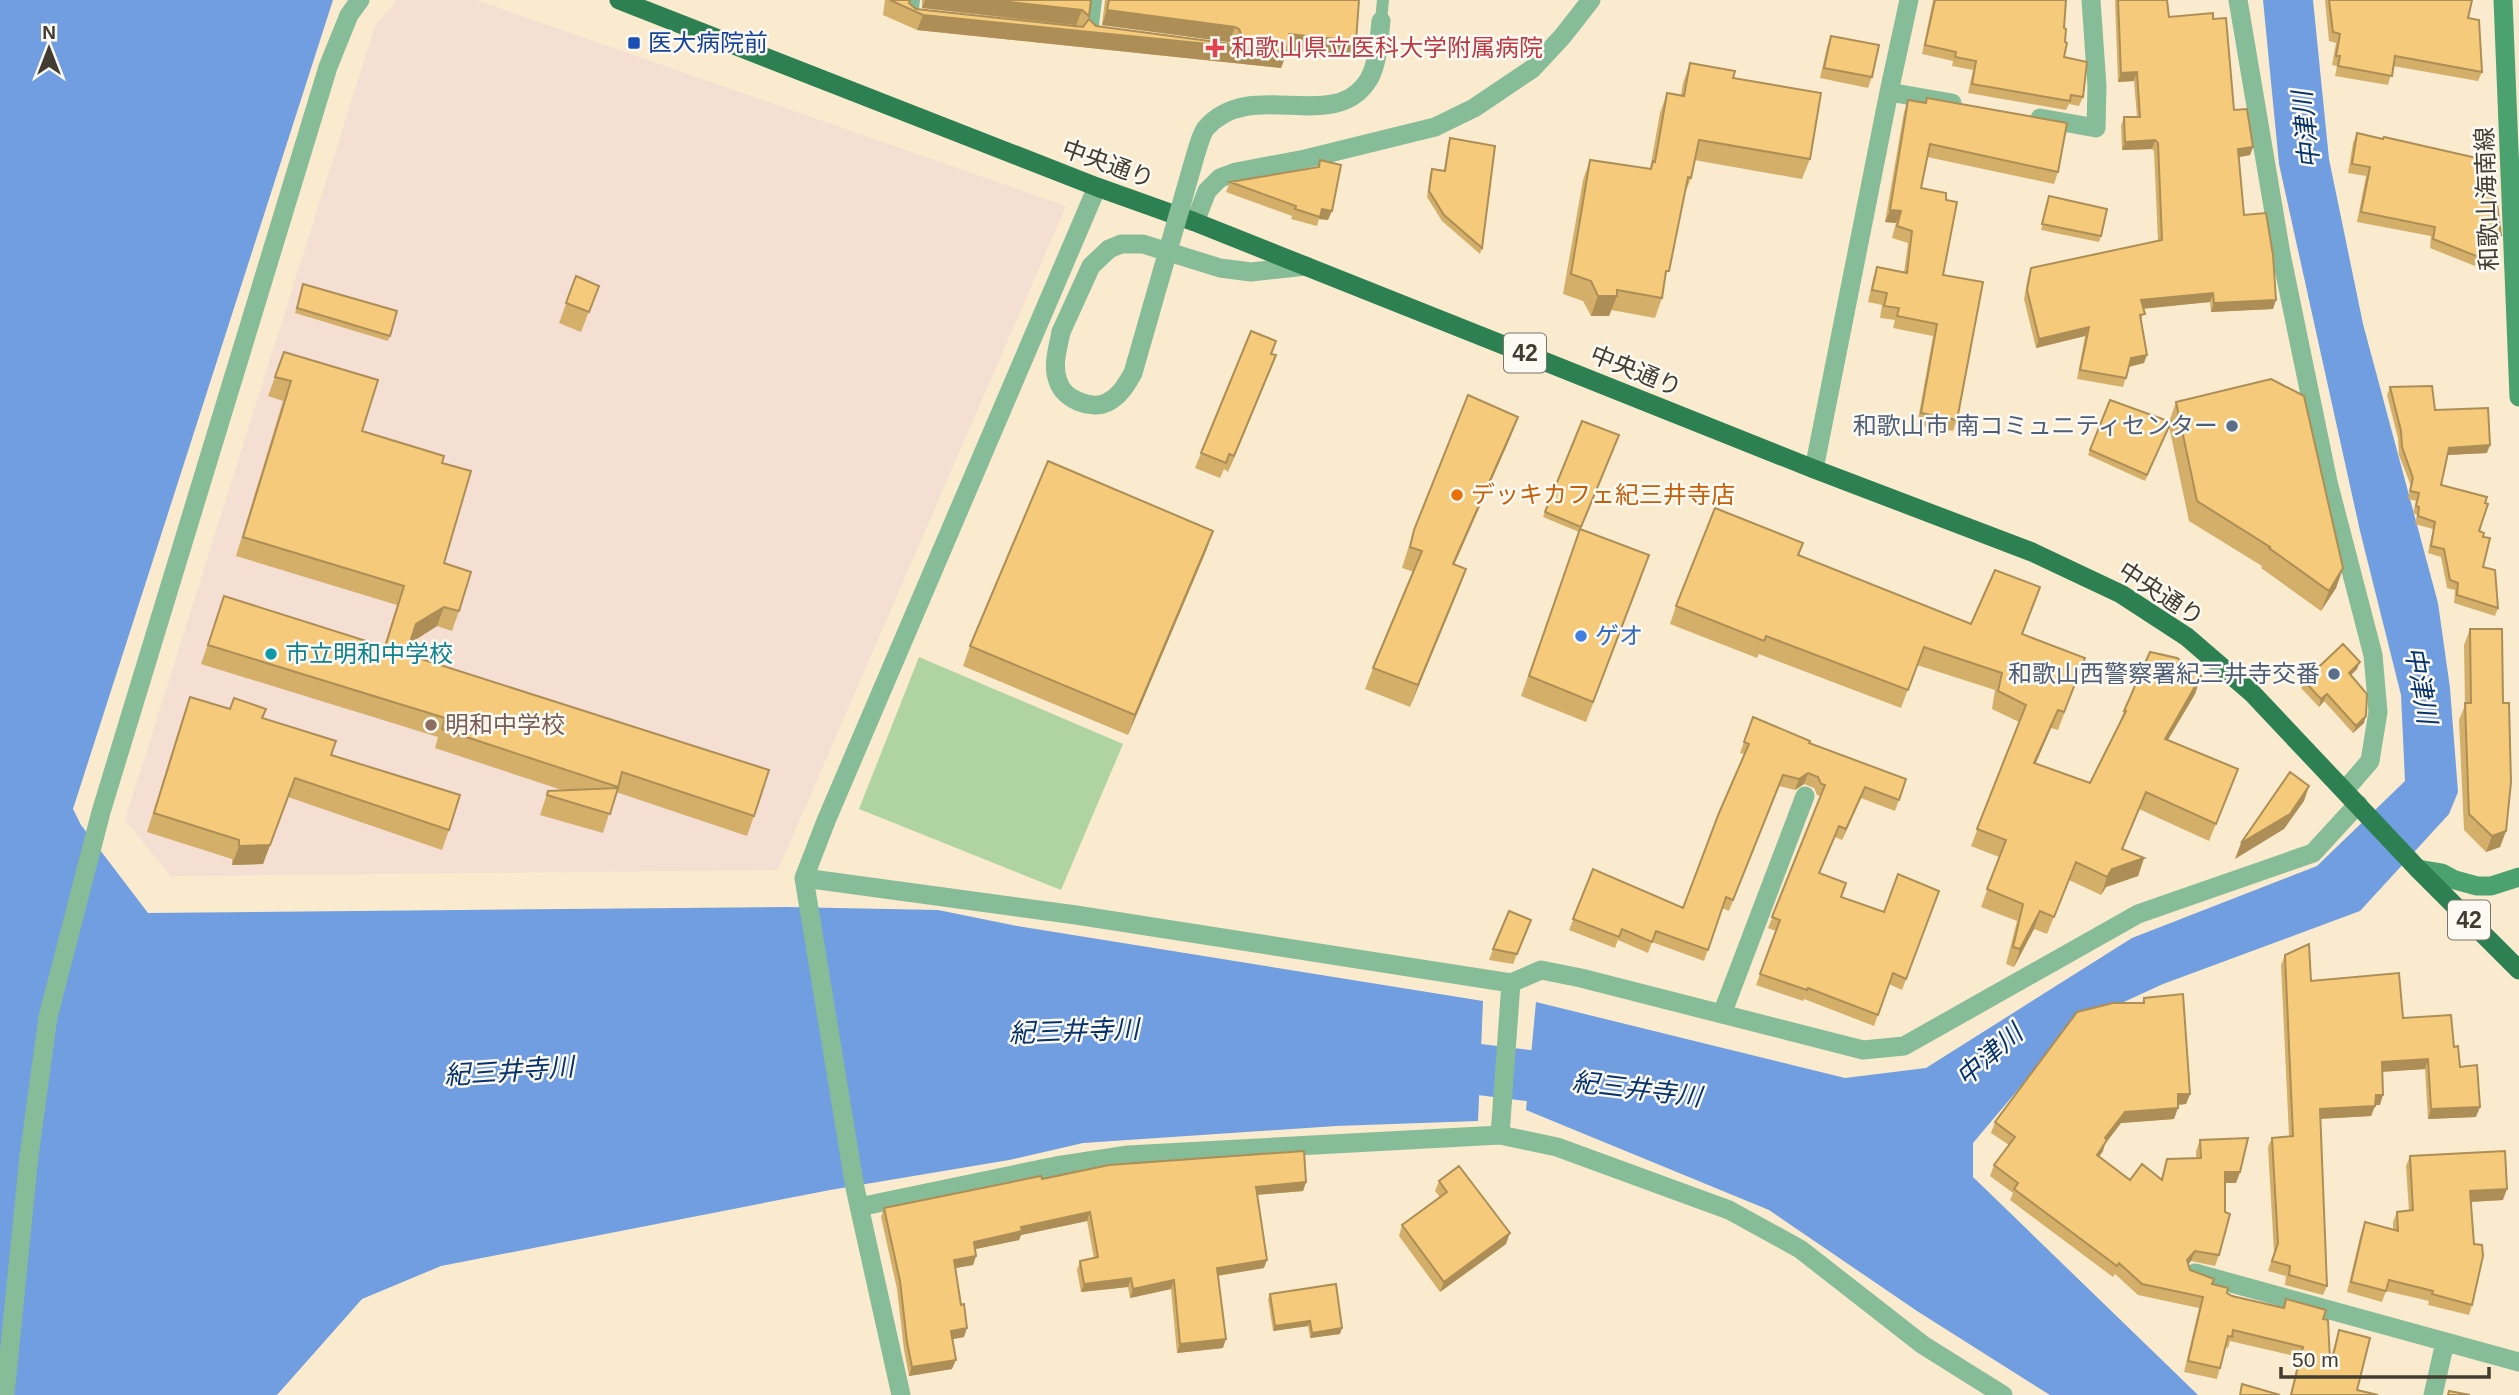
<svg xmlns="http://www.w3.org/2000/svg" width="2519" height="1395" font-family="Helvetica,'Noto Sans JP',sans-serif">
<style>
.education{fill:#f5ded2}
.green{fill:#afd4a1}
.water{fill:#709ee0}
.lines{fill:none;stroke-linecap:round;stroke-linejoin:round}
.river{stroke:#709ee0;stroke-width:51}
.service{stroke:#86bc98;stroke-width:12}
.minor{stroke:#86bc98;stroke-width:19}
.tertiary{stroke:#86bc98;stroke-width:19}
.secondary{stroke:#4ba26f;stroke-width:19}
.trunk{stroke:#2d8052;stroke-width:19}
.minor-bridge{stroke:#86bc98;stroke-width:19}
.wall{fill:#d3af6a}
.shaded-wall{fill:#ac8e56}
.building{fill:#f5cb7b;stroke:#ac8e56;stroke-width:2}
.transit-dot{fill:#1a4fb4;stroke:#fdfaf4;stroke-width:2.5}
.health-dot{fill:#e0444e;stroke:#fdfaf4;stroke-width:2.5}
.service-dot{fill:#5c6f8a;stroke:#fdfaf4;stroke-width:2.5}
.food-dot{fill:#e8710a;stroke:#fdfaf4;stroke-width:2.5}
.shop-dot{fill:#3f7fe0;stroke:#fdfaf4;stroke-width:2.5}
.culture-dot{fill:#0f9aa8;stroke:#fdfaf4;stroke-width:2.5}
.education-dot{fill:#8d6e63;stroke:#fdfaf4;stroke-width:2.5}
.labels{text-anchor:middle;stroke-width:5;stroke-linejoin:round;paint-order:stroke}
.shield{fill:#fdfaf4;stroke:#7a756c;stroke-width:2}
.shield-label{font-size:23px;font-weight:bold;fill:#423c31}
.transit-label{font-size:24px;fill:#164399;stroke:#fdfaf4;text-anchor:start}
.health-label{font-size:24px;fill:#be3a42;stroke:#fdfaf4;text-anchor:start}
.street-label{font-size:24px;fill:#423c31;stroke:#fdfaf4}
.service-label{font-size:24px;fill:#4e5e75;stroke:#fdfaf4;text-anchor:end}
.food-label{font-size:24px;fill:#c56008;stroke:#fdfaf4;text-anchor:start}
.shop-label{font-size:24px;fill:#366cbe;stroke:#fdfaf4;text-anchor:start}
.culture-label{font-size:24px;fill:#0d838f;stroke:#fdfaf4;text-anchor:start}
.education-label{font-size:24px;fill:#785e54;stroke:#fdfaf4;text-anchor:start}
.water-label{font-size:26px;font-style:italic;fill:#04326c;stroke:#fdfaf4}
</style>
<rect width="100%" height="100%" fill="#faebcf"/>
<path class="education" d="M397,0H476L1066,206L778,870L171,876L125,820L375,26Z"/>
<path class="green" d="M919,657L1123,744L1061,890L859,809Z"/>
<path class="water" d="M0,0H333L73,809L81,825L148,913L787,907L938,910L1017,926L1483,1001L1478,1121L1336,1126L1083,1143L1009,1160L830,1190L441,1266L362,1299L277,1395H0Z
M2263,0H2313L2329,159L2363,324L2438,603L2450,688L2458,792L2449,814L2360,911L2163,984L2078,1023L2053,1048L1973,1143V1177L2198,1395H2050L1917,1311L1769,1210L1526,1110L1536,1002L1845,1078L1926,1068L2132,938L2317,866L2405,781L2401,695L2360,531L2279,164Z"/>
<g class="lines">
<path class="river" d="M1410,1061L1597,1084"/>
<path class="service" d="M914,0L912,16L918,17
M1381,21L1383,0
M1096,34L1092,33L1096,0"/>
<path class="minor" d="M2238,0L2281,254L2328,482L2373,655L2378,712L2370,761L2345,790
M1889,92L1909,0
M2040,118L2096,128L2097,86L2091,0
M1195,222L1207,191L1220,178L1236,172L1305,159L1435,127L1474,108L1532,69L1562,37L1591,0
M1061,332L1091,266L1109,249L1121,244H1143L1220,268L1251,272L1306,266
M1814,469L1889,92L1952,103
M804,878L1076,915L1511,983L1541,970L1581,978L1863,1050L1904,1046L2138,914L2313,853L2358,804
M1722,1014L1805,796
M1500,1135L1511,983
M859,1207L1056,1166L1128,1155L1500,1135L1557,1147L1729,1210L1800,1249L1923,1345L2003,1395
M2195,1273L2519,1362
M901,1395L855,1188L804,878L826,821L1097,187
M2433,1395L2445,1342"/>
<path class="tertiary" d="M5,1395L29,1156L48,1017L101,812L328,67L349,15L360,0"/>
<path class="secondary" d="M2503,0L2519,397
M2418,869L2442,873L2455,880L2477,886H2491L2519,877"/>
<path class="trunk" d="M619,0L1097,187L1195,222L1814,469L2032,552L2121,594L2187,637L2252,693L2418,869L2519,970"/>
<path class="minor-bridge" d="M1061,332C1058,348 1052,365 1058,381C1063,399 1092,411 1108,402C1120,396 1126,385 1133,373L1196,153C1199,145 1201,134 1206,128C1251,76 1335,136 1369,79C1378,63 1379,39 1381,21"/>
</g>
<path class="wall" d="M885,0H910L909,3L916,9L1077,26L922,8V0H1091L1089,16L1087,23L1096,26L1233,44L1229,42L1102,25L1105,0H1359L1356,41L1350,56L1287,50L1281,68L917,30L883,15Z
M1933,0H2066L2064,28V57L2083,97L2079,106L2069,104L2066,110L1968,93L1973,70L1952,66L1953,61L1922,54Z
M2115,0H2167L2169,17L2213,19L2234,110L2253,147L2250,155L2239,157L2244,215L2273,309L2211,312L2210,302L2143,309L2141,323L2144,363L2129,367L2123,387L2077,379L2085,336L2036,348L2024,299L2028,277L2031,268L2158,241L2154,151L2152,149L2122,150L2121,126L2124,117H2137L2134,81L2118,82Z
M2325,0H2472L2468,18L2482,72L2478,81L2393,66L2388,85L2335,76L2337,66L2332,65L2336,43L2329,41Z
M1831,36L1872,77L1868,88L1820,78L1827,47Z
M1690,63L1733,78L1810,159L1802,179L1694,160L1691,178L1684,196L1664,285L1662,298L1655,318L1611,310L1609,316H1591L1583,301L1563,294L1583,180L1590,160L1650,169L1660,113L1667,93L1681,95L1683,83Z
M1927,98L2058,172L2054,184L1927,157L1921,188L1943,275L1957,420L1953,431L1917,425L1933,336L1893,328L1895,320L1880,318L1882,305L1868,302L1873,279L1877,267L1904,273L1908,243L1892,238L1896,223L1885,222L1904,112L1908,100L1925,103Z
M2357,133L2493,203L2501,235L2498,245L2483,241L2475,266L2430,248L2431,236L2357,222L2366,176L2348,173L2353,143Z
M1450,138L1482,248L1480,254L1442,221L1427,197L1430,174L1432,169L1444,171L1448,143Z
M1320,160L1328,220L1319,219L1317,226L1291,219L1292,216L1226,192L1230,182L1318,167Z
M2049,196L2101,236L2099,242L2041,230Z
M576,276L599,286L581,332L559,323Z
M303,284L397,311L388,341L295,313Z
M284,352L362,431L442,463L444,563L459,611L452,631L437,626L410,643L406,654L754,816L747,836L616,792L603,833L540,815L548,791L562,790L435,748L438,737L201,664L224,596L384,647L397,605L236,556L283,401L268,396Z
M1271,354L1270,371L1228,472L1224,469L1220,478L1195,468L1201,453Z
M2390,387L2435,410L2487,453L2448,455L2441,485L2483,537V567L2498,608L2495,616L2454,603L2455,590L2447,588L2441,557L2428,553L2433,529L2415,524L2417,515L2413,513L2416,501L2408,499L2411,486L2399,455L2398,438L2387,395Z
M2110,400L2169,422L2176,402L2343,568L2336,588L2321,611L2261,568L2262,566L2189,521L2169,426L2145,481L2088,455Z
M1518,417L1510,438L1454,565L1466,569L1410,707L1365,689L1373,668L1414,572L1402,568L1407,552L1414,530Z
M1582,421L1619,435L1580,529L1642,576L1586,722L1521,696L1579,532L1543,517Z
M1213,531L1206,551L1128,735L963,666L970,646Z
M1798,555L1971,624L2022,634L2085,658L2058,730L2051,728L2035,764L2090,783L2118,727L2124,711L2201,676L2195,694L2168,740L2238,769L2209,841L2139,809L2123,849L2144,858L2138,876L2106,887L2101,895L2069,880L2047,934L2034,929L2014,967L2006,964L2017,921L1981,907L1999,857L1971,846L2019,722L1992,709L1995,690L1917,665L1901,708L1759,654L1757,658L1670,624L1676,606Z
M2470,629L2506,831L2500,847L2486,852L2464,830L2459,720L2465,705L2464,645Z
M2357,669L2351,675L2364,723L2353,733L2324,701L2319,707L2301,688L2304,681Z
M190,697L262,718L331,755L449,830L442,850L288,797L263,864L232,865V859L147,832L183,716Z
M1753,717L1809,743L1899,800L1895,811L1861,798L1842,840L1835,837L1819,874L1841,897L1884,912L1939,891L1902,990L1889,984L1874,1026L1804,999L1803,1001L1756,985L1776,931L1768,928L1821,796L1817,795L1814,788L1804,784L1795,790L1779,786L1729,911L1722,908L1704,961L1652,942L1648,953L1618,940L1615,948L1569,930L1593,869L1683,908L1744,754L1740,753Z
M1531,920L1513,964L1489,960L1493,949Z
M2285,955L2311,981L2403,1018L2454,1047L2476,1117L2428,1119L2425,1069L2382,1072L2380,1105H2375L2371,1116L2320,1119L2327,1286L2323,1295L2285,1285L2286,1276L2268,1271L2274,1252L2268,1147L2272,1138L2289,1136L2281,965Z
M2144,998L2190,1094L2186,1104L2178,1105L2174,1119L2121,1123L2105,1144L2099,1156L2130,1180L2161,1179L2167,1159L2196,1158V1151L2200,1140L2240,1172L2236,1183H2225L2219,1255L2215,1266L2191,1261L2188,1265L2190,1270L2232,1296L2283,1308L2286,1299L2323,1319L2330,1360L2339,1330L2357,1390L2378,1395H2290L2299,1357L2230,1341L2228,1348L2225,1347L2220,1368L2217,1379L2184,1372L2199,1308L2138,1295L2115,1274L2113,1277L2010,1200L2013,1193L1990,1176L1994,1165L2009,1145L1991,1133L1995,1122L2142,1003Z
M2410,1156L2503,1200L2471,1202L2472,1305L2469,1315L2428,1305L2429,1301L2386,1291L2382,1302L2347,1292L2361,1233L2365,1222L2393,1230V1222L2397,1212L2409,1211L2406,1166Z
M1042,1179L1306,1182L1303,1191L1257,1195L1264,1268L1218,1276L1223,1348L1177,1353L1171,1289L1130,1298L1128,1287L1081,1292L1077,1270L1080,1261L1094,1258L1087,1221L1021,1235L1019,1240L975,1249L976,1256L973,1265L955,1268L964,1337L952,1339V1369L909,1376L904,1350L897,1289L881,1217L884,1208Z
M1439,1181L1506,1244L1440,1292L1399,1236L1402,1225L1440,1197L1435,1191Z
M1270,1294L1340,1334L1310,1338L1308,1326L1273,1331L1268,1299Z"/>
<path class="shaded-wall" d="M925,0H992L1082,10L1076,25L922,8Z
M1107,10L1235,27L1229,42L1102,25Z
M923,15L1287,52L1281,68L917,30Z
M1289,34L1356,41L1350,56L1283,50Z
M2137,72L2134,81L2118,82L2121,73Z
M2155,140L2152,149L2122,150L2125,142Z
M2253,147L2250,155L2235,158L2238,149Z
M1322,209L1332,211L1328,220L1319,219Z
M1890,210L1901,211L1896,223L1885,222Z
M2213,293L2210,302L2138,309L2141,300Z
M1598,296H1617L1609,316H1591Z
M2276,300L2273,309L2211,312L2214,303Z
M2089,327L2085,336L2036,348L2039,339Z
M1276,355L1270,371L1228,472L1234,456Z
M2147,355L2144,363L2128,367L2131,358Z
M1518,417L1510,438L1445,585L1453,564Z
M2490,445L2487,453L2447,455L2449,448Z
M1213,531L1206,551L1128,735L1135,715Z
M2343,568L2336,588L2321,611L2329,591Z
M1466,569L1458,591L1410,707L1418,685Z
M444,607L437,626L409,644L416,624Z
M2360,662L2357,669L2346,680L2349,673Z
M2201,676L2195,694L2158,756L2165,739Z
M2327,694L2324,701L2319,707L2321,699Z
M2058,710L2051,728L2028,781L2034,763Z
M2366,716L2364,723L2353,733L2356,726Z
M1808,773L1804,784L1795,790L1799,779Z
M2309,786L2304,801L2284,829L2235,859L2241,843Z
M1865,787L1861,798L1842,840L1846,829Z
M288,797L263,864L232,865L239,846Z
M2506,831L2500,847L2486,852L2492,836Z
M2144,858L2138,876L2106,887L2101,895L2107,877L2112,869Z
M2040,911L2034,929L2014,967L2020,949Z
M2428,1059L2425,1069L2378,1072L2382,1062Z
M2178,1094H2190L2186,1104L2174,1105Z
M2376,1095H2383L2380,1105H2372Z
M2375,1106L2371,1116L2316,1119L2320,1109Z
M2480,1107L2476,1117L2428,1119L2431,1109Z
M2178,1108L2174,1119L2121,1123L2105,1144L2103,1151L2093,1166L2105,1138L2125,1112Z
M2225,1172H2240L2236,1183H2221Z
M1306,1182L1303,1191L1253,1195L1256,1187Z
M2507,1189L2503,1200L2467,1202L2470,1191Z
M1090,1212L1087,1221L1021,1235L1019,1240L971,1250L974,1242L1021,1227Z
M1510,1233L1506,1244L1440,1292L1444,1282Z
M2195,1251L2191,1261L2183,1270L2187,1260Z
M976,1256L973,1265L951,1269L954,1260Z
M1267,1260L1264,1268L1214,1276L1217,1268Z
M1131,1278L1128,1287L1081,1292L1084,1284Z
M1174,1280L1171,1289L1130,1298L1133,1289Z
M1310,1321L1308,1326L1273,1331L1275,1326Z
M967,1328L964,1337L948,1340L951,1331Z
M1342,1328L1340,1334L1310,1338L1312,1333Z
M1226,1339L1223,1348L1177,1353L1180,1344Z
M956,1360L952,1369L909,1376L912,1367Z"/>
<path class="building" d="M890,0H910L909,3L916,9L1083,27L1089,19L1096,26L1232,44L1240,41L1242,36L1239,29L1235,27L1107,10L1109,0H1359L1356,41L1289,34L1287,52L923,15Z
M992,0H1091L1089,16L1082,10Z
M1935,0H2066L2064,28L2066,29L2065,42L2067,43L2064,57L2087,62L2083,97L2071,95L2070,101L1972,84L1976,61L1955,57L1956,52L1925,45Z
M2118,0H2167L2169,17L2213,13V19L2226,18L2234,110L2247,109L2253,147L2238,149L2244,215L2266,213L2273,255L2276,300L2214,303L2213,293L2141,300L2145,314L2140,315L2147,355L2131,358L2126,378L2080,370L2089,327L2039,339L2027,290L2031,268L2162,240L2158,143L2155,140L2125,142L2124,117H2140L2137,72L2121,73Z
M2329,0H2472L2468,18L2479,20L2482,72L2395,56L2392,76L2338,66L2340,56H2336L2340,34L2333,32Z
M1831,36L1879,45L1872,77L1824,68Z
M1690,63L1735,71L1733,78L1821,93L1810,159L1699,140L1691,178L1688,177L1669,271H1666L1662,298L1617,290V296H1598L1591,281L1571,274L1590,160L1651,169L1653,161L1655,162L1667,93L1684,96Z
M1927,98L2067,123L2058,172L1930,144L1921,188L1946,193V200L1957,202L1943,275L1983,282L1957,420L1921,413L1937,324L1897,316L1899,308L1884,306L1887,293L1872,290L1877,267L1907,273L1912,231L1897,226L1901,211L1890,210L1908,100L1926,103Z
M2357,133L2383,139L2384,137L2490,161L2493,203L2497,204L2501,235L2485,232L2479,257L2433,239L2435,227L2361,212L2370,167L2352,164Z
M1450,138L1495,146L1482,248L1444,215L1429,191L1432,169L1445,171Z
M1320,160L1341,165L1332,211L1322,209L1320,217L1295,209L1296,206L1230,182L1319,167Z
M2049,196L2107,209L2101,236L2042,224Z
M576,276L599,286L589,312L566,303Z
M303,284L397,311L390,336L297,308Z
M1251,331L1276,341L1271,354L1276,355L1234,456L1229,454L1226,463L1201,453Z
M284,352L378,380L362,431L444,456L442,463L471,471L444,563L471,572L459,611L444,607L416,624L406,654L769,770L754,816L622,772L618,787L442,729L445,718L208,645L224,596L385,647L404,586L243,537L291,381L275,377Z
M2271,379L2304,396L2343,568L2329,591L2269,548L2270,547L2197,501L2176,402Z
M2432,386L2435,410L2488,408L2490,445L2449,448L2441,485L2487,497L2485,503L2488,504L2479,531L2484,533L2483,537L2490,538L2483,567L2495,570L2498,608L2457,595L2458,583L2450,580L2444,549L2431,546L2435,522L2418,516L2419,507L2416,506L2419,493L2410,491L2413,478L2402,447L2401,431L2390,387Z
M1468,395L1518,417L1453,564L1466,569L1418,685L1373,668L1422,551L1410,547L1414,530Z
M2110,400L2171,422L2147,475L2090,450Z
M1582,421L1619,435L1581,527L1545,512Z
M1048,461L1213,531L1135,715L970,646Z
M1715,508L1803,543L1798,555L1971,624L1995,570L2040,587L2022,634L2085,658L2064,712L2058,710L2034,763L2090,783L2126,711H2124L2150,652L2177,658L2201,676L2165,739L2238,769L2216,824L2146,792L2122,849L2144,858L2112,869L2107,877L2076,862L2054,917L2040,911L2020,949L2013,947L2023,904L1987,889L2006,840L1977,829L2026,705L1998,691L2002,673L1924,647L1908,690L1766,636L1764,641L1676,606Z
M1580,529L1649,555L1593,702L1529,676Z
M2470,629H2502L2503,703H2509L2511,782L2506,831L2492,836L2469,814L2465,703H2471Z
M2343,644L2360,662L2349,673L2367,694L2366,716L2356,726L2327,694L2321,699L2304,681Z
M190,697L230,709L234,698L266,709L262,718L336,741L331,755L460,795L449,830L295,778L270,845L239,846V840L154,813Z
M1753,717L1810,741L1809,743L1906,779L1899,800L1865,787L1846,829L1839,826L1819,873L1846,883L1841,897L1884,912L1898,874L1939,891L1906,979L1893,973L1878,1015L1808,988L1807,990L1760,974L1780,920L1772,917L1825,785L1821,784L1818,777L1808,773L1799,779L1783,775L1733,900L1726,897L1708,950L1656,931L1652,942L1622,929L1619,937L1573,919L1593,869L1683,908L1719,813L1749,744L1744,742Z
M2290,772L2309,786L2290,814L2241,843Z
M618,788L610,814L547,795L548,791Z
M1509,911L1531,920L1517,954L1493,949Z
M2309,944L2311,981L2399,973L2403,1018L2451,1015L2454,1047L2458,1046L2460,1067L2477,1065L2480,1107L2431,1109L2428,1059L2382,1062L2383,1095H2376L2375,1106L2320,1109L2327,1286L2289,1275L2290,1266L2272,1261L2278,1243L2272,1138L2293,1136L2285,955Z
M2183,994L2190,1094H2178V1108L2125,1112L2105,1138L2107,1140L2097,1155L2130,1180L2142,1164L2162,1180L2167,1159L2201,1158L2200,1140L2248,1138L2240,1172H2225V1212L2230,1214L2219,1255L2195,1251L2187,1260L2190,1270L2214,1279L2212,1284L2228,1288L2227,1293L2232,1296L2284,1308L2286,1299L2326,1310L2323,1319L2328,1320L2330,1360L2332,1361L2339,1330L2370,1338L2357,1390L2378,1395H2291L2303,1347L2233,1330L2232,1337L2228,1336L2220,1368L2188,1361L2203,1297L2142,1284L2119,1263L2117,1266L2014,1189L2018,1183L1994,1165L2015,1137L1995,1122L2077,1012L2113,1003H2144V998Z
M1304,1151L1306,1182L1256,1187L1267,1260L1217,1268L1226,1339L1180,1344L1174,1280L1133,1289L1131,1278L1084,1284L1080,1261L1098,1257L1090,1212L1021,1227L1022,1231L974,1242L976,1256L954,1260L961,1305L964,1304L967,1328L951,1331L956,1360L912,1367L907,1342L900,1281L884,1208L1041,1176L1042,1179L1109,1165Z
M2505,1151L2507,1189L2470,1191L2474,1244L2482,1245L2483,1256L2472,1305L2432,1294L2433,1291L2389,1280L2386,1291L2351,1282L2365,1222L2398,1231L2397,1212L2413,1210L2410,1156Z
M1459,1166L1510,1233L1444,1282L1402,1225L1447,1192L1439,1181Z
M1336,1284L1342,1328L1312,1333L1310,1321L1275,1326L1270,1294Z
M2242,1384L2280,1395H2240Z
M2449,1391L2470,1395H2448Z"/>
<rect class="transit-dot" x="627" y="36" width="14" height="14" rx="3.5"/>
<path class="health-dot" d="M1211.5 37.5h7v7h7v7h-7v7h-7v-7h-7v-7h7z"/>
<g class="service-dot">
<circle cx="2232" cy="426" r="7"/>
<circle cx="2334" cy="674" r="7"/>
</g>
<circle class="food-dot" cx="1457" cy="495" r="7"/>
<circle class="shop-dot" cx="1581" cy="636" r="7"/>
<circle class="culture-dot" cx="271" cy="654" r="7"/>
<circle class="education-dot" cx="431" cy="725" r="7"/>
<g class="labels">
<g class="shield">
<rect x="1504" y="333.5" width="42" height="39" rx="5"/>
<rect x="2448" y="900.5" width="42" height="39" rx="5"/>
</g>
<g class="shield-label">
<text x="1525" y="361">42</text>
<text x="2469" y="928">42</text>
</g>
<g class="transit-label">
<text x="648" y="51">医大病院前</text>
</g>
<g class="health-label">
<text x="1231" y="56">和歌山県立医科大学附属病院</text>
</g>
<g class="street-label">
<text transform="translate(1108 164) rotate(20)" y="8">中央通り</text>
<text transform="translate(2487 199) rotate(-92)" y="8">和歌山海南線</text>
<text transform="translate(1636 371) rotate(22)" y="8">中央通り</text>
<text transform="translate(2161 594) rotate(33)" y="8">中央通り</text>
</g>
<g class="service-label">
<text x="2218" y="434">和歌山市 南コミュニティセンター</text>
<text x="2320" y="682">和歌山西警察署紀三井寺交番</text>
</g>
<g class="food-label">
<text x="1471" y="503">デッキカフェ紀三井寺店</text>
</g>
<g class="shop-label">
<text x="1595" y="644">ゲオ</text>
</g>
<g class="culture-label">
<text x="285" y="662">市立明和中学校</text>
</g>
<g class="education-label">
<text x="445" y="733">明和中学校</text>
</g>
<g class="water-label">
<text transform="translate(2306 130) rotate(-96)" y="9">中津川</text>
<text transform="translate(2421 685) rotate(80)" y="9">中津川</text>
<text transform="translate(1074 1031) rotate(-2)" y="9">紀三井寺川</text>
<text transform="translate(1989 1055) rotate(-41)" y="9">中津川</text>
<text transform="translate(509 1071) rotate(-4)" y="9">紀三井寺川</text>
<text transform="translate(1637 1089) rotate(7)" y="9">紀三井寺川</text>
</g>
</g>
<g transform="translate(49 49)" stroke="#fdfaf4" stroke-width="5" paint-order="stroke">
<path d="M0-5L12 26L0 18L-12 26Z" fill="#423c31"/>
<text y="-10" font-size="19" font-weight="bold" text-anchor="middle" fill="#423c31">N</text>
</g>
<path d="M2281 1367v10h208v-10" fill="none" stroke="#423c31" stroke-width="3.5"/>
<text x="2292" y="1367" font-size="21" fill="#423c31" stroke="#fdfaf4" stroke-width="5" paint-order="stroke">50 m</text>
</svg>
